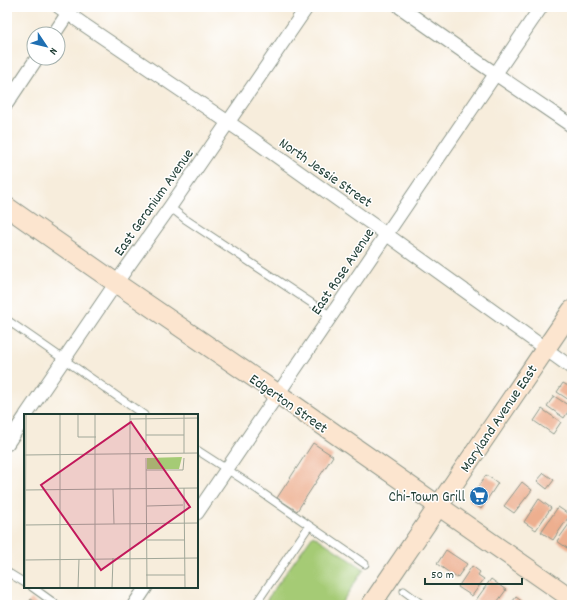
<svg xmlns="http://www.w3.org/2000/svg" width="579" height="612" font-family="Dekko,sans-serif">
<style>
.green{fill:#a5cb75;stroke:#628454}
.building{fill:#edaf8f}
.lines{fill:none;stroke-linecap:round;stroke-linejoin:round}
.lane-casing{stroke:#8b9588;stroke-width:9}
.street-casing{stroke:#8b9588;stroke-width:15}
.secondary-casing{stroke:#8b9588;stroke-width:21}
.lane{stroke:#fff;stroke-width:7}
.street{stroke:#fff;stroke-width:13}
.secondary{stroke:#fce5cf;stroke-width:19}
.labels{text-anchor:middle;stroke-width:3;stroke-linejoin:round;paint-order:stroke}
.street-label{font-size:15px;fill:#1f3d34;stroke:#fff}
.poi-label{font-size:15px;fill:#1f3d34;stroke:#fff;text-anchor:end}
.inset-road{fill:none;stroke:#a1a799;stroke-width:1}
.view{fill:#c2185b;fill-opacity:0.15;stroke:#c2185b;stroke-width:2}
.inset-edge{fill:none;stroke:#1f3d34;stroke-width:2}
</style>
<rect width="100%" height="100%" fill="#fff"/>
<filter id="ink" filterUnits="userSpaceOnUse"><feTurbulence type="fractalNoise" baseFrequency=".025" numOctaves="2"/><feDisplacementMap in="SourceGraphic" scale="8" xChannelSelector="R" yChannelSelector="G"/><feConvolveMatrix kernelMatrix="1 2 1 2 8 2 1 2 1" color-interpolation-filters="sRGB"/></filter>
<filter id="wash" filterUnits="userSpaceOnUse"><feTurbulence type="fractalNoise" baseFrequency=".012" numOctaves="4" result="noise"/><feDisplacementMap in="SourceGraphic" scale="16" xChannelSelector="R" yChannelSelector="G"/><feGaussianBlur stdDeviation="0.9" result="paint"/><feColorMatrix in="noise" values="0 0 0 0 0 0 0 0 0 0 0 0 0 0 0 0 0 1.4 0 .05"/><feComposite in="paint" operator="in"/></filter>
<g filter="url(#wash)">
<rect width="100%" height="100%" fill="#f7eddc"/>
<path class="green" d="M313,535L364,569L340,605H263Z"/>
<g id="blocks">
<path class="building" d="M563,383L572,388V402L557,392Z
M554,396L571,407L564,418L547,406Z
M542,409L561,422L553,434L534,421Z
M313,443L333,456L297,511L277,498Z
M544,473L554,480L547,489L537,481Z
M486,475L498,483L481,509L469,500Z
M522,482L532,490L514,513L504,506Z
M539,499L551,508L536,530L524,522Z
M558,507L570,515L553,540L541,532Z
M572,520V547L570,550L557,541Z
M446,550L467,564L457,578L437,564Z
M472,566L480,572L478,575L484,579L472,596L458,587Z
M491,579L506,590L495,605H483L476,600Z
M516,597L527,605H510Z
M31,599L40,605H27Z"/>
</g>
</g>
<g filter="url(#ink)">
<use href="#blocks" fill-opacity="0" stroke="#8b9588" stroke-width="1"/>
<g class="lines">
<defs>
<path id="lane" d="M170,207L185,219L331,316
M7,320L144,415
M197,450L242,479L365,564
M7,572L25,583
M32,587L57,605
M404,591L423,605
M255,605L309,526"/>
<path id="street" d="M59,7L83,24L244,133L386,234L572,368
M400,7L484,66L572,126
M54,34L72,7
M7,103L37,58
M26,415L116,283L170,207L307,7
M7,444L25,417
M197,513L541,7
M134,605L146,587"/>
<path id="secondary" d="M7,207L116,283L278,394L572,599
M371,605L572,310"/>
</defs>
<use href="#lane" class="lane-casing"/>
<use href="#street" class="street-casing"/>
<use href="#secondary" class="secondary-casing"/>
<use href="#lane" class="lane"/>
<use href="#street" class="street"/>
<use href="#secondary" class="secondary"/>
</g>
</g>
<defs>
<symbol id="supermarket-disc" viewBox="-11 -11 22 22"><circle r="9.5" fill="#1f6fb2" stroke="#fff"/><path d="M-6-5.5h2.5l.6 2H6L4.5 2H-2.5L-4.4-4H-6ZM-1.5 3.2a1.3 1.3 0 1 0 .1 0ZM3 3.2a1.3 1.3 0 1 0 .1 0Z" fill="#fff"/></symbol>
</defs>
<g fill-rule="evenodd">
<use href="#supermarket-disc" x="468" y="485" width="22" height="22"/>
</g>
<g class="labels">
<g class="street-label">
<text transform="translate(326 172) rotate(35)" y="5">North Jessie Street</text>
<text transform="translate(153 202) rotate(-55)" y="5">East Geranium Avenue</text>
<text transform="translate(342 271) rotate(-56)" y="5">East Rose Avenue</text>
<text transform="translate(289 403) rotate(35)" y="5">Edgerton Street</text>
<text transform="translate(498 418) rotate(-56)" y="5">Maryland Avenue East</text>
</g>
<g class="poi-label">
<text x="465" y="501">Chi-Town Grill</text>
</g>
</g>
<g transform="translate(24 414)">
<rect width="174" height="174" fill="#f7eddc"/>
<path d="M158,43L155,55H123V44Z" fill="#a5cb75"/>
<path class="inset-road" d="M36,0V174M54,0V23H72M106,0V174M122,0V36M160,0V39M106,5L174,4M122,21H160M0,41L174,39M122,44L123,174M122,56H159L160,44M160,74L161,174M89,75L90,110M0,76L174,74M123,92L159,91M0,111L174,109M123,126H161M0,146L174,144M122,161H161M1,174L2,0M54,174L55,145M71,174V0M88,174L89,144"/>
<path class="view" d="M107,8L166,93L77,156L17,71Z"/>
<rect width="174" height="174" class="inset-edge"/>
</g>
<rect width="579" height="612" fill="none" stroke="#fff" stroke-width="24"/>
<g transform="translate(46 46) rotate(125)"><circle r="19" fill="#ffffff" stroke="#a5b1ae"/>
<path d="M0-3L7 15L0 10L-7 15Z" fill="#1f6fb2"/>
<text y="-6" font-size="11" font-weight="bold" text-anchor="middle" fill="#1f3d34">N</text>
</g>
<path d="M425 578v6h97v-6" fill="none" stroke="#1f3d34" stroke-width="2"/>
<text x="431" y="578" font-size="12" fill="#1f3d34" stroke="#ffffff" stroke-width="3" paint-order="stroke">50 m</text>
</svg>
